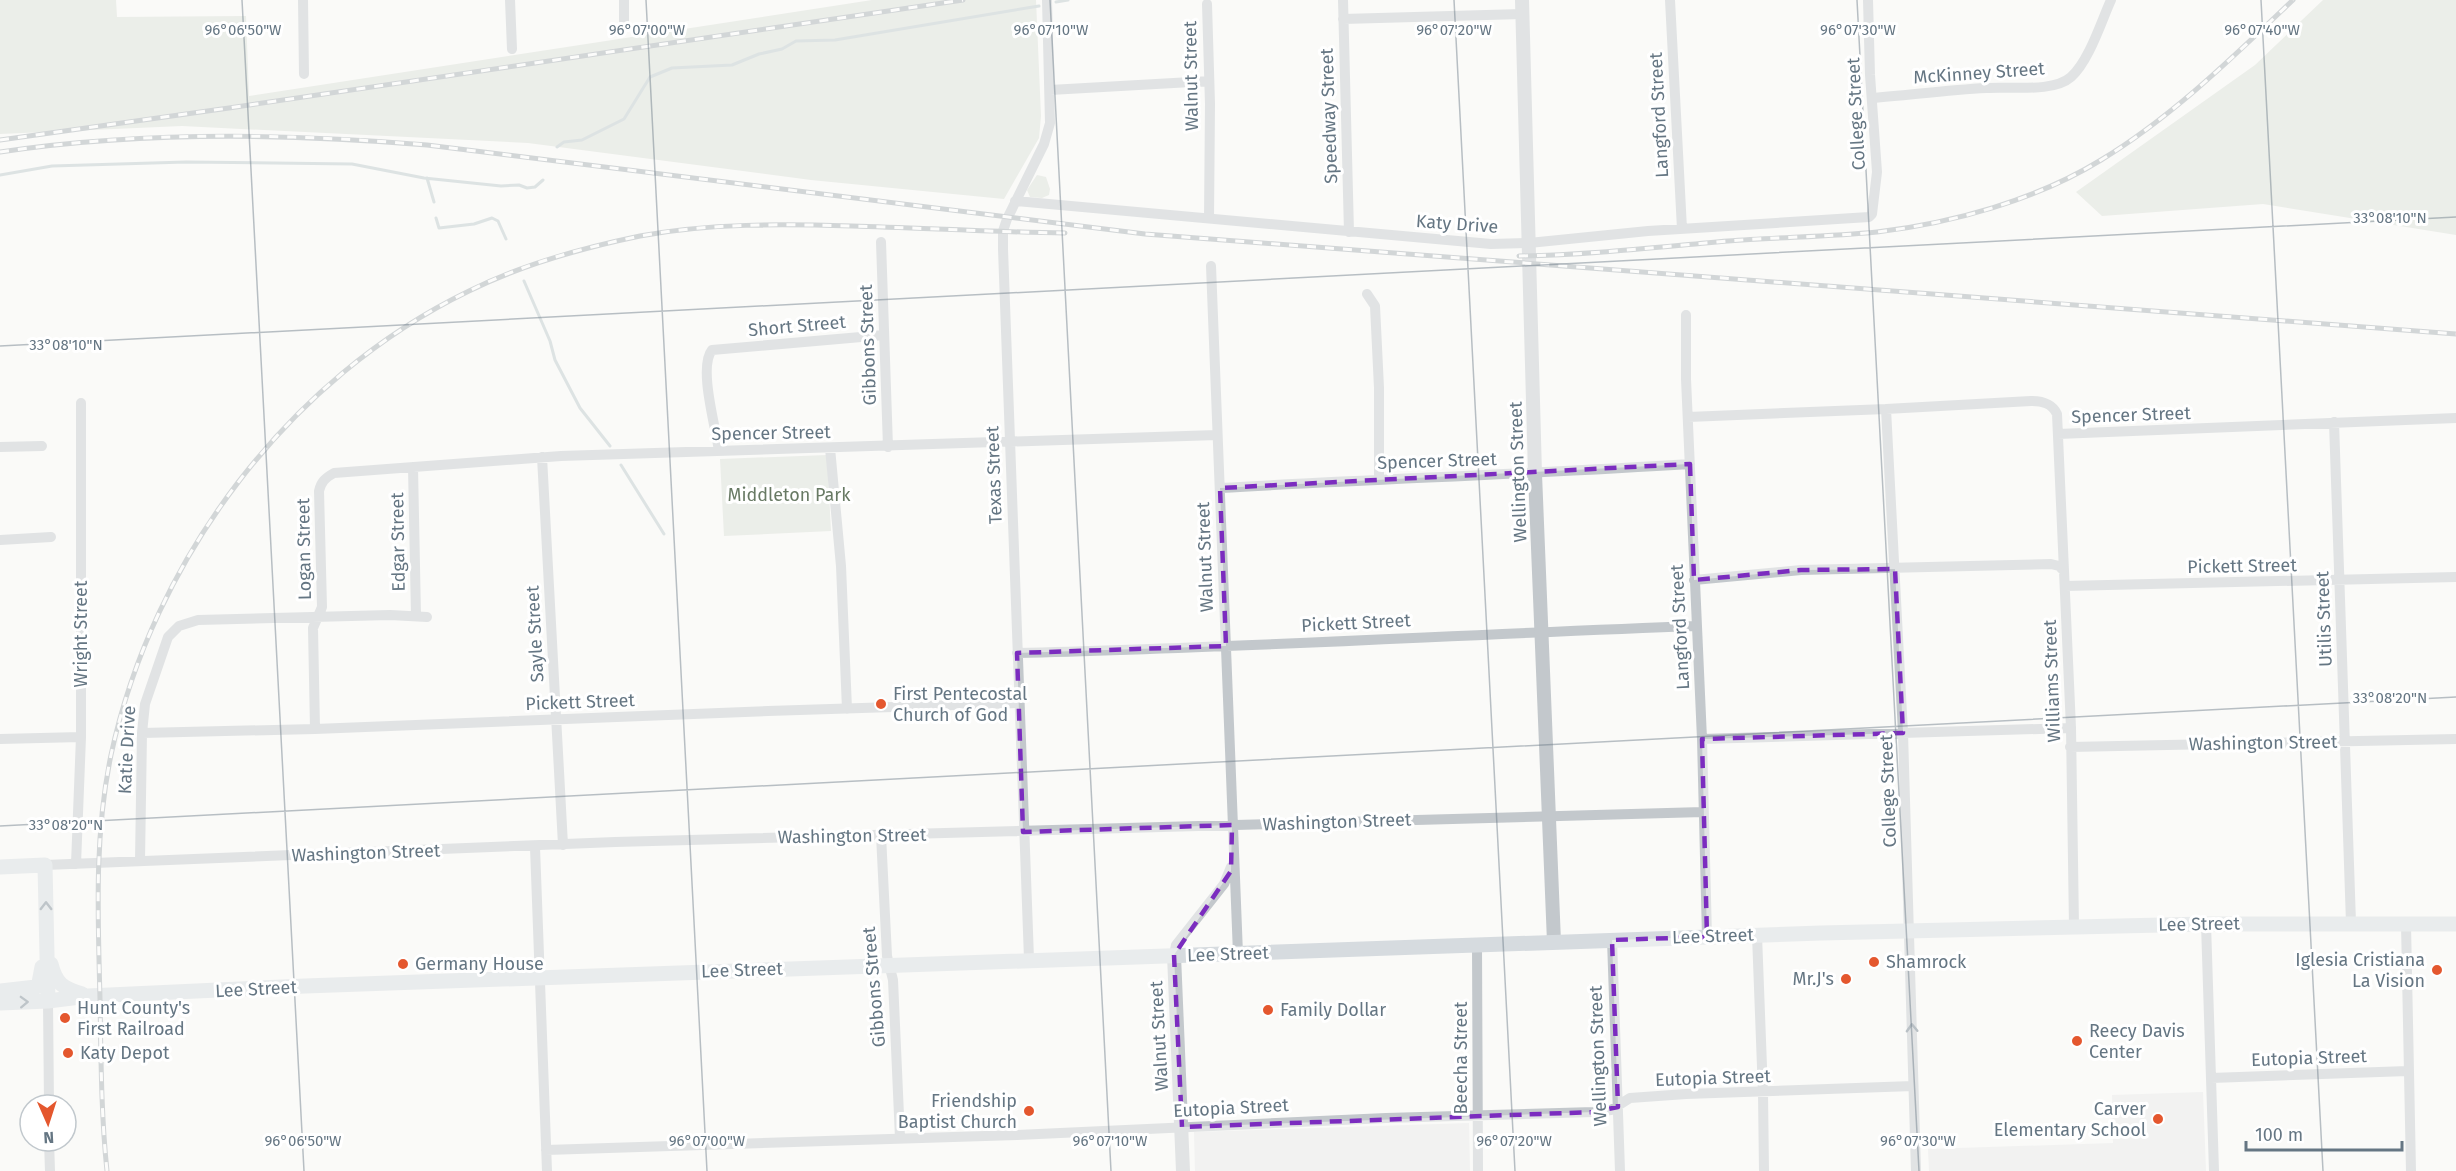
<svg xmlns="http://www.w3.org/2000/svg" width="2456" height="1171" font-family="'Fira Sans',sans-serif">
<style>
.built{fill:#e8e9e9}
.green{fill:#dadfd7}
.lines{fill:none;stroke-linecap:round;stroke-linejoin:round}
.stream{stroke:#bbc7cb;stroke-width:3}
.minor{stroke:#c3c8cc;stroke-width:10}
.tertiary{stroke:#c3c8cc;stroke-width:14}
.secondary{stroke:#d6dbdf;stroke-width:15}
.rail-casing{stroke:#a2aab0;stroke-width:5}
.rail{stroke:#fff;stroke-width:3;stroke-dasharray:9;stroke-linecap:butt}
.oneway{stroke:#768591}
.oneway2{stroke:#6a7a87}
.marked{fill:none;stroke:#7b2cbf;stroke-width:4.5;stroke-dasharray:12 8;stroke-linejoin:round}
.ticks{fill:none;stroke:#657683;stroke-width:1.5;stroke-opacity:0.45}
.poi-dot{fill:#e4572e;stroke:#fff;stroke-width:2}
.labels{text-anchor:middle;stroke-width:6;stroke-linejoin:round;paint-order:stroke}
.street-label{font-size:18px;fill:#657683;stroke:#fff}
.park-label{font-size:18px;fill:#687a64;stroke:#fff}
.poi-label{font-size:18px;fill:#657683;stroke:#fff;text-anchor:start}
.ticks-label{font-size:15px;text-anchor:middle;fill:#657683;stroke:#fff;stroke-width:6;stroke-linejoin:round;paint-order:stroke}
</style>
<rect width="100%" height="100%" fill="#fafaf8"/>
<path class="built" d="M2203,1092L2206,1171H1929L1928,1149L2113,1143L2112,1095Z
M1469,1123L1470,1171H1195L1194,1132Z"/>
<path class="green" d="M0,0H116L117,17L246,16L249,96L872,0H1036L1041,116L1039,138L1004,199L811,180L528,143L182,126L0,134Z
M2323,0H2456V235L2263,204L2102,216L2076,192L2255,65Z
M1037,175L1046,177L1050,189L1049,195L1042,198L1030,197L1027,190Z
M827,455L831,531L724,536L720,459Z"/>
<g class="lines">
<path class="stream" d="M1056,2L1068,0
M557,147L564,142L582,140L624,119L650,77L672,68L732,65L759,54L782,49L796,41L835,40L1039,6
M0,175L52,166L186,162L352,164L424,178L501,186L519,185L527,188L535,187L543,180
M427,178L434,202
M436,218L439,228L474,224L492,218L498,221L506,239
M524,281L550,341L555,360L580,408L610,446
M621,465L664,534"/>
<path class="minor" d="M303,0L304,74
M510,0L512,49
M624,0V22
M1343,0L1349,232
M1670,0L1682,229
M1207,4L1210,104L1209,218
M1343,19L1522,14
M1050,90L1209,81
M1872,98C1910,95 1948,90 1986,88C2010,86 2053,93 2071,77C2089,61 2101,22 2111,0
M1015,201L1491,244L1529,243L1648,231L1869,217L1872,214L1877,172L1870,75L1868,0
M881,242L888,447
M1211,266L1238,954
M1367,294L1375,306L1379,388V479
M1686,315V379L1702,739L1707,937
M1886,409L1903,733L1916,1171
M1688,417L1886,409L2031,401C2042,401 2052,403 2057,414L2071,728L2074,927
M2334,422L2351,923
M2058,434L2456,418
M0,447L42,446
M830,448L841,566L847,709
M719,451C716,428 698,367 712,350L884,335
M542,457L563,845
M413,467L416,616
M1220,488C1377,479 1533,474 1690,464
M0,540L51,537
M1694,580L1801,570L2051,564L2059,566L2064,571
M2065,586L2456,577
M1017,653C1244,648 1470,634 1697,626
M315,729L313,628L322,607L319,491C321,482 325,478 334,473L561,456L1217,435
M142,733L315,729L768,711L1019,703
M0,739L81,737
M1702,739L2071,728
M2070,747L2456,739
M881,835L887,956L893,980L900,1138
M535,847L547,1171
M140,861L142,733L145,704L168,637L179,626L198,620L390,615L427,617
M76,864L81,737V403
M45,865L615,842L1703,812
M2206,924L2214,1171
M2406,924L2411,1171
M1757,935L1763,1093L1764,1171
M1612,940L1620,1171
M1477,945L1478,1171
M1174,955L1176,945L1224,884L1231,867
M1029,959L1003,249V231L1007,219L1044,144L1050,123L1047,0
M48,1001L49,1105
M2211,1078L2408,1071
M49,1141L50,1171
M546,1150L1017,1135L1386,1118L1594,1112L1611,1110L1630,1098L1686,1094L1913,1086"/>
<path class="tertiary" d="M1522,0L1535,474L1554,942
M1174,955L1183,1171"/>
<path class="secondary" d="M0,867L45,865L48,1001
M51,964C56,984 63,988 82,994
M0,991L36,987L39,983L42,967
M0,1003L48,1001L88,996L305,986L1821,933L2206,924H2456"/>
<defs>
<path id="rail" d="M0,140L229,108L963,0
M0,152C141,131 285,133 427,145L1145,234L2456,334
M1519,256C1588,255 1658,247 1728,241C1777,237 1828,237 1877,232C1953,223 2036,200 2101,160C2172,117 2233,57 2293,0
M107,1171C101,1114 101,1057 100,999C98,917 94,836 111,755C153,559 289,378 469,291C523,264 582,248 640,236C710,223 782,224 852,226C923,228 994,232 1065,233"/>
</defs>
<use href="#rail" class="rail-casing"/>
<use href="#rail" class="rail"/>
</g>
<defs><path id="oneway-chevron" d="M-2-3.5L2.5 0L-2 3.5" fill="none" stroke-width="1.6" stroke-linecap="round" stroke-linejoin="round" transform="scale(1.5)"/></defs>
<g class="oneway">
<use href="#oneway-chevron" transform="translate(46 906) rotate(-90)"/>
<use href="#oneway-chevron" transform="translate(24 1002) rotate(-2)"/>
</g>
<use class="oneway2" href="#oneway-chevron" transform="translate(1912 1028) rotate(-92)"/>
<path d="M0 0H2456V1171H0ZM1690,464L1694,580L1801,570L1895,569L1903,733L1702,739L1707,937L1612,940L1618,1107L1594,1112L1182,1127L1174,955L1231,871L1232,825L1023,832L1017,653L1226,646L1220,488Z" fill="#fafaf8" fill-opacity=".55" fill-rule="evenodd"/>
<path class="marked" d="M1690,464L1694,580L1801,570L1895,569L1903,733L1702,739L1707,937L1612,940L1618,1107L1594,1112L1182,1127L1174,955L1231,871L1232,825L1023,832L1017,653L1226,646L1220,488Z"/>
<path class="ticks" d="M242,0L304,1171M646,0L707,1171M1050,0L1111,1171M1454,0L1515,1171M1857,0L1919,1171M2261,0L2323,1171M0,346L2456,217M0,826L2456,697"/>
<g class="poi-dot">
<circle cx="881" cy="704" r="6"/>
<circle cx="1874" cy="962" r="6"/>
<circle cx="403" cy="964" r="6"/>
<circle cx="2437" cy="970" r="6"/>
<circle cx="1846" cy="979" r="6"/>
<circle cx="1268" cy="1010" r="6"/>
<circle cx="65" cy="1018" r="6"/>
<circle cx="2077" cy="1041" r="6"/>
<circle cx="68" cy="1053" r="6"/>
<circle cx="1029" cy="1111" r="6"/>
<circle cx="2158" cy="1119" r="6"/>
</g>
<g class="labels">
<g class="street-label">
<text transform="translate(1979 73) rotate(-4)" y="6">McKinney Street</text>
<text transform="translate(1191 76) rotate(-91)" y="6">Walnut Street</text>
<text transform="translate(1856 114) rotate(-93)" y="6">College Street</text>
<text transform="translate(1659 115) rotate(-93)" y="6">Langford Street</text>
<text transform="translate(1329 116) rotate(-92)" y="6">Speedway Street</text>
<text transform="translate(1457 224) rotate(4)" y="6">Katy Drive</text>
<text transform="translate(797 326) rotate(-5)" y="6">Short Street</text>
<text transform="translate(868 345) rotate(-92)" y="6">Gibbons Street</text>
<text transform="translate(2131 415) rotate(-2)" y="6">Spencer Street</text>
<text transform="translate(771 433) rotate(-1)" y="6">Spencer Street</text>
<text transform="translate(1437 461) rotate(-2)" y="6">Spencer Street</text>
<text transform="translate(1518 472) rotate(-92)" y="6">Wellington Street</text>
<text transform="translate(994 475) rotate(-92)" y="6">Texas Street</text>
<text transform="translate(398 542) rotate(-91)" y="6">Edgar Street</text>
<text transform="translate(304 549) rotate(-91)" y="6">Logan Street</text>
<text transform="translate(1205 557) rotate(-92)" y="6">Walnut Street</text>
<text transform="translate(2242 566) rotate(-1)" y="6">Pickett Street</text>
<text transform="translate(2324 619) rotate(-92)" y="6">Utilis Street</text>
<text transform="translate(1356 623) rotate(-3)" y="6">Pickett Street</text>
<text transform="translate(1680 627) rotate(-93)" y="6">Langford Street</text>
<text transform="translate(81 634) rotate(-90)" y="6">Wright Street</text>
<text transform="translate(535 634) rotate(-93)" y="6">Sayle Street</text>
<text transform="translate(2052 681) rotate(-92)" y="6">Williams Street</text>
<text transform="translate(580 702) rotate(-2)" y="6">Pickett Street</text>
<text transform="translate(2263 743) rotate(-1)" y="6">Washington Street</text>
<text transform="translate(127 750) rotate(-87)" y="6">Katie Drive</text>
<text transform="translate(1888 791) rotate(-92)" y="6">College Street</text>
<text transform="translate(1337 822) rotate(-2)" y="6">Washington Street</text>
<text transform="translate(852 836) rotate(-1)" y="6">Washington Street</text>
<text transform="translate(366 853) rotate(-2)" y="6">Washington Street</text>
<text transform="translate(2199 924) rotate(-1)" y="6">Lee Street</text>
<text transform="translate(1713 936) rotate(-2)" y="6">Lee Street</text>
<text transform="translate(1228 954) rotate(-2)" y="6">Lee Street</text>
<text transform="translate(742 970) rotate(-2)" y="6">Lee Street</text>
<text transform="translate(874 987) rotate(-95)" y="6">Gibbons Street</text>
<text transform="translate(256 989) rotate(-3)" y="6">Lee Street</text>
<text transform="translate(1159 1036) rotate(-93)" y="6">Walnut Street</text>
<text transform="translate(1598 1056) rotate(-92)" y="6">Wellington Street</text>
<text transform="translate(1461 1058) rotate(-90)" y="6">Beecha Street</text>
<text transform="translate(2309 1058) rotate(-2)" y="6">Eutopia Street</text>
<text transform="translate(1713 1078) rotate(-2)" y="6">Eutopia Street</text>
<text transform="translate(1231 1108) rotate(-3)" y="6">Eutopia Street</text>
</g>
<g class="park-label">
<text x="789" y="501">Middleton Park</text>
</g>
<g class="poi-label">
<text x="893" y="700">First Pentecostal<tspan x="893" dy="21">Church of God</tspan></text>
<text x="2425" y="966" text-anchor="end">Iglesia Cristiana<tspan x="2425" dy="21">La Vision</tspan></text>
<text x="1886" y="968">Shamrock</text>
<text x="415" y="970">Germany House</text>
<text x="1834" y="985" text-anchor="end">Mr.J's</text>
<text x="77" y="1014">Hunt County's<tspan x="77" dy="21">First Railroad</tspan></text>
<text x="1280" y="1016">Family Dollar</text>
<text x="2089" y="1037">Reecy Davis<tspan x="2089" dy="21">Center</tspan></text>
<text x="80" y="1059">Katy Depot</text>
<text x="1017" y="1107" text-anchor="end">Friendship<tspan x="1017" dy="21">Baptist Church</tspan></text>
<text x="2146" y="1115" text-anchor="end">Carver<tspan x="2146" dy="21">Elementary School</tspan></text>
</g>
</g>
<g class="ticks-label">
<text x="243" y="35">96°06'50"W</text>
<text x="647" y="35">96°07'00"W</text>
<text x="1051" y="35">96°07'10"W</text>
<text x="1454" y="35">96°07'20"W</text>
<text x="1858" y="35">96°07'30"W</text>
<text x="2262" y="35">96°07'40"W</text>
<text x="2390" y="223">33°08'10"N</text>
<text x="66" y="350">33°08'10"N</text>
<text x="2390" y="703">33°08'20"N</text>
<text x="66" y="830">33°08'20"N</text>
<text x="303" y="1146">96°06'50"W</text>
<text x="707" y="1146">96°07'00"W</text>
<text x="1110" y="1146">96°07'10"W</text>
<text x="1514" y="1146">96°07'20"W</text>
<text x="1918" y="1146">96°07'30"W</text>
</g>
<g transform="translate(48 1123) rotate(177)"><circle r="28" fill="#ffffff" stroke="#c1c8cd" stroke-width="1.5"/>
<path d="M0-4.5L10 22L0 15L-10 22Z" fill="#e4572e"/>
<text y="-9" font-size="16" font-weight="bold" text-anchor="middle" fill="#657683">N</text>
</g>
<path d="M2246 1141v9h156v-9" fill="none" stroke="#657683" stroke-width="3"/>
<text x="2255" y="1141" font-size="18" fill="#657683" stroke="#ffffff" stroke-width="4.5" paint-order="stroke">100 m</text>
</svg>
